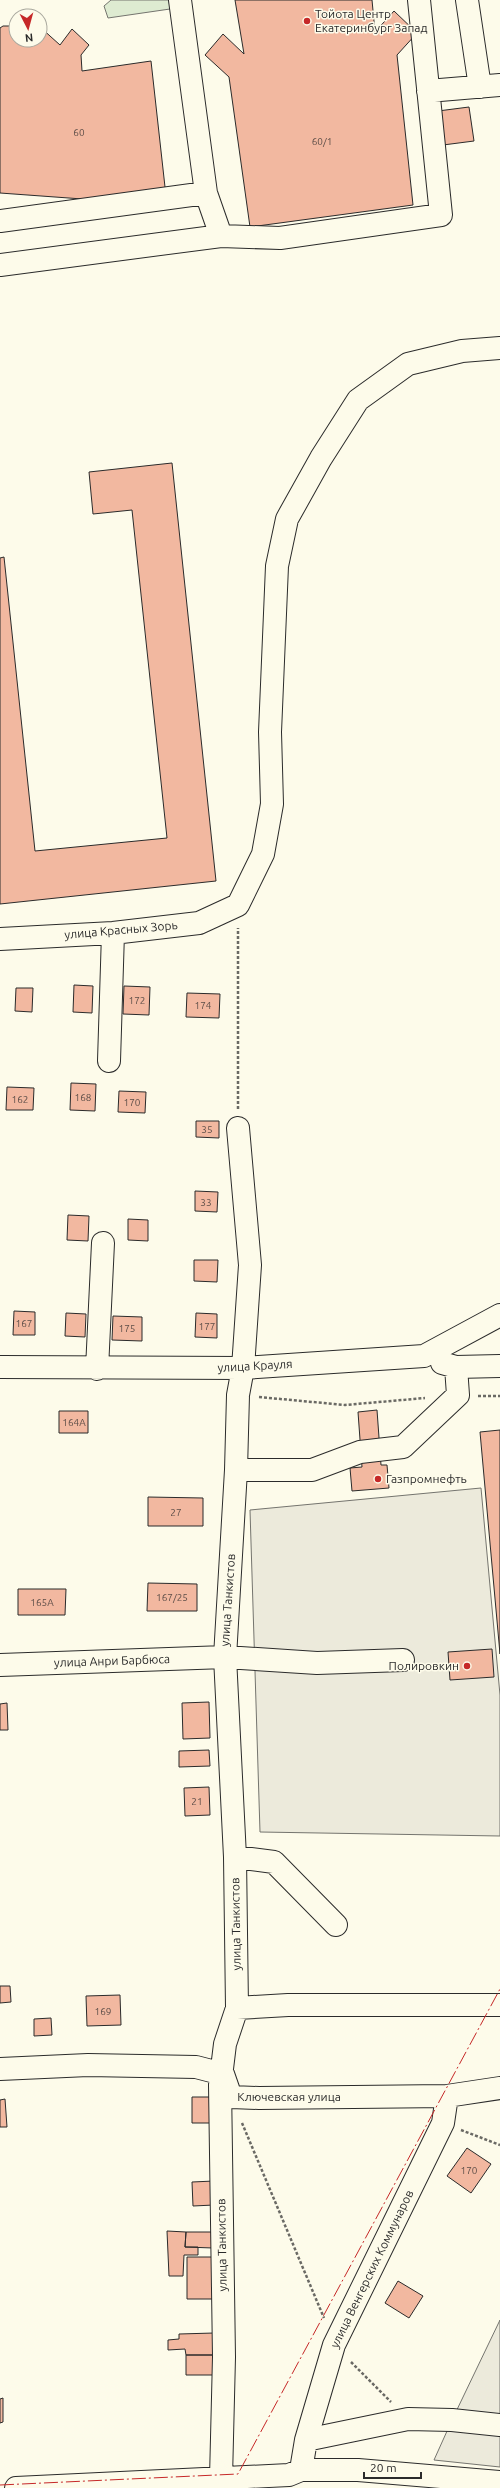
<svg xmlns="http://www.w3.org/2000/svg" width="500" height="2488" font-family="Ubuntu,sans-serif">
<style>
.green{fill:#deebd1;stroke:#74746e}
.parking{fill:#eceadb;stroke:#74746e}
.building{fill:#f2b8a0;stroke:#2b2b2b}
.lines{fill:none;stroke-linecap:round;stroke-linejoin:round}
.minor-casing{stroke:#2b2b2b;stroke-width:24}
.path{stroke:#6a6964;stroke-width:2.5;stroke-dasharray:3 2;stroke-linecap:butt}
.minor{stroke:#fdfbea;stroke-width:22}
.power{stroke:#c62828;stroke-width:1;stroke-dasharray:14 3 2 3;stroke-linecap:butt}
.poi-dot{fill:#c62828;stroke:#fdfbea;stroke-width:1.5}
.labels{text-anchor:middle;stroke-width:3;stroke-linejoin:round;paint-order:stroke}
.number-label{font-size:10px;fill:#5d4e48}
.poi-label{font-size:12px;fill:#2b2b2b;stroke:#fdfbea;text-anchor:start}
.street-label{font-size:12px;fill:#2b2b2b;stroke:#fdfbea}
</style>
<rect width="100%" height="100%" fill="#fdfbea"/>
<path class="green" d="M111,0H169L170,9L108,18L104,6Z"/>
<path class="parking" d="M481,1488L500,1695V1836L260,1832L250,1510Z
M500,2320V2467L434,2460L452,2420Z"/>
<path class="building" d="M235,0H372L375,32L394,11L417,33L397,55L413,205L250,227L229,77L205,55L223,34L244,54Z
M3,26H16V40H40V27L60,45L72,29L89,45L81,55L82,71L151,61L166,196L110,201L0,193V28Z
M469,107L474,141L443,145L438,111Z
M172,463L216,881L0,904V558L4,557L35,851L167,838L132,510L93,514L89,472Z
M74,985L93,986L92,1013L73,1012Z
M124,986L150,987L149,1015L123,1014Z
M16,988H33L32,1012L15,1011Z
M187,993L220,994L219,1018L186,1017Z
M71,1083L96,1084L95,1111L70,1110Z
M7,1087L34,1088L33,1110H6Z
M119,1091L146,1092L145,1113L118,1112Z
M196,1121H219V1138L196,1137Z
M195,1191L218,1192L217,1212L195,1211Z
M68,1215L89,1216L88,1241L67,1240Z
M128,1219L148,1220V1241L128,1240Z
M194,1260H218L217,1282L194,1281Z
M14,1311L35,1312V1335H13Z
M66,1313L86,1314L85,1337L65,1336Z
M196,1313L217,1314V1338L195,1337Z
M113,1316L142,1317V1341L112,1340Z
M377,1410L381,1465H387L389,1488L352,1491L350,1468L362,1467L358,1412Z
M59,1411H88V1433H59Z
M500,1430V1654L480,1432Z
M148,1497L203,1498V1526H148Z
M148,1583L197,1584V1611H147Z
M18,1589H66L65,1615H18Z
M492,1649L494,1677L450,1680L448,1652Z
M209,1702L210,1738L183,1739L182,1703Z
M7,1703L8,1730H0V1704Z
M209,1750L210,1766L179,1767V1751Z
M209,1787L210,1815L185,1816L184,1788Z
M0,1986H10L11,2002L0,2003Z
M120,1995L121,2025L87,2026L86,1996Z
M51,2018L52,2035L34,2036V2019Z
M192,2097H213V2123H192Z
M5,2099L7,2127H0V2100Z
M467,2148L491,2164L471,2193L447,2176Z
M214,2181V2205L193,2206L192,2182Z
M167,2231L186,2232L185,2247H198V2255H184L183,2276H169Z
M186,2232H213V2248L185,2247Z
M187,2257H214V2299H187Z
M398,2281L423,2296L409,2318L385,2303Z
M214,2333L215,2355H186L185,2349L168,2350V2340L179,2339V2334Z
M186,2355H215V2375H186Z
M3,2398V2422L0,2423V2399Z"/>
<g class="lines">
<defs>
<path id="minor" d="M180,0L206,193L221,236
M467,0L480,87
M428,91L500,85
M0,221L206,193
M0,265L221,236L280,238L441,215L419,0
M0,939L113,933L199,923L238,905L263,854L272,804L270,732L277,566L287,519L321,458L358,400L408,364L462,351L500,348
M109,1061L113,933
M442,1363L456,1367L500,1366
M0,1367L243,1368L424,1356L500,1315
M97,1369L103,1243
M236,1470H312L360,1452L403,1447L458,1395L456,1367
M0,1665L225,1657L317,1663L403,1660
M235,1857L274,1862L336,1925
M237,2008L288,2005H500
M0,2069L88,2065L196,2067L223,2074L231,2097L259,2098L447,2096L500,2088
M306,2440L408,2419L452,2420L500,2425
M301,2470L306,2440L334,2345L443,2123L447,2096
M221,2478L224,2357L220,2085L225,2044L237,2008L235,1857L225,1657L236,1470L238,1395L243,1368L250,1265L238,1128
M16,2488L289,2475L301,2470H358L500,2482"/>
</defs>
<use href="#minor" class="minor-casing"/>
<path class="path" d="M238,1109V928
M478,1396H500
M259,1397L345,1405L425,1398
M242,2123L324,2318
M461,2130L500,2145
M351,2362L391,2402"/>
<use href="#minor" class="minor"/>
<path class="power" d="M0,2485L238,2474L500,1989"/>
</g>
<g class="poi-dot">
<circle cx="307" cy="21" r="4"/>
<circle cx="378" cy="1479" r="4"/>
<circle cx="467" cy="1666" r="4"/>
</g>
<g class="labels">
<g class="number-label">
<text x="79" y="136">60</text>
<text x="322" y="145">60/1</text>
<text x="137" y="1004">172</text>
<text x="203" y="1009">174</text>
<text x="83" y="1101">168</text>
<text x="20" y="1103">162</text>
<text x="132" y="1106">170</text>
<text x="207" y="1133">35</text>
<text x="206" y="1206">33</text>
<text x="24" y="1327">167</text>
<text x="207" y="1330">177</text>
<text x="127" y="1332">175</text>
<text x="74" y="1426">164А</text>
<text x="176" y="1516">27</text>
<text x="172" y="1601">167/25</text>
<text x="42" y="1606">165А</text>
<text x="197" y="1805">21</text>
<text x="103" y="2015">169</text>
<text x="469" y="2174">170</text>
</g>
<g class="poi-label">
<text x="315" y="18">Тойота Центр<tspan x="315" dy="14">Екатеринбург Запад</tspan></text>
<text x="386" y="1483">Газпромнефть</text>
<text x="459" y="1670" text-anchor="end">Полировкин</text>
</g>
<g class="street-label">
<text transform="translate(121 930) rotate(-5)" y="4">улица Красных Зорь</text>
<text transform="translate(255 1366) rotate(-3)" y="4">улица Крауля</text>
<text transform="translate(228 1600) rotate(-86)" y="4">улица Танкистов</text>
<text transform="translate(112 1661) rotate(-2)" y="4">улица Анри Барбюса</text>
<text transform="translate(236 1924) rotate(-91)" y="4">улица Танкистов</text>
<text x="289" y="2101">Ключевская улица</text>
<text transform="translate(222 2245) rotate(-91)" y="4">улица Танкистов</text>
<text transform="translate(372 2269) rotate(-64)" y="4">улица Венгерских Коммунаров</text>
</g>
</g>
<g transform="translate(28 28) rotate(174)"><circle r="19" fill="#fdfbea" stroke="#a9a89e"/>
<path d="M0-3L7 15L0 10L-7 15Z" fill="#c62828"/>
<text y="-6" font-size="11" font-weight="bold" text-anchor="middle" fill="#2b2b2b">N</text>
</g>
<path d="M364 2472v6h57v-6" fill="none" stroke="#2b2b2b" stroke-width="2"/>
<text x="370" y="2472" font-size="12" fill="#2b2b2b" stroke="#fdfbea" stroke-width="3" paint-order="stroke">20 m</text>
</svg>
